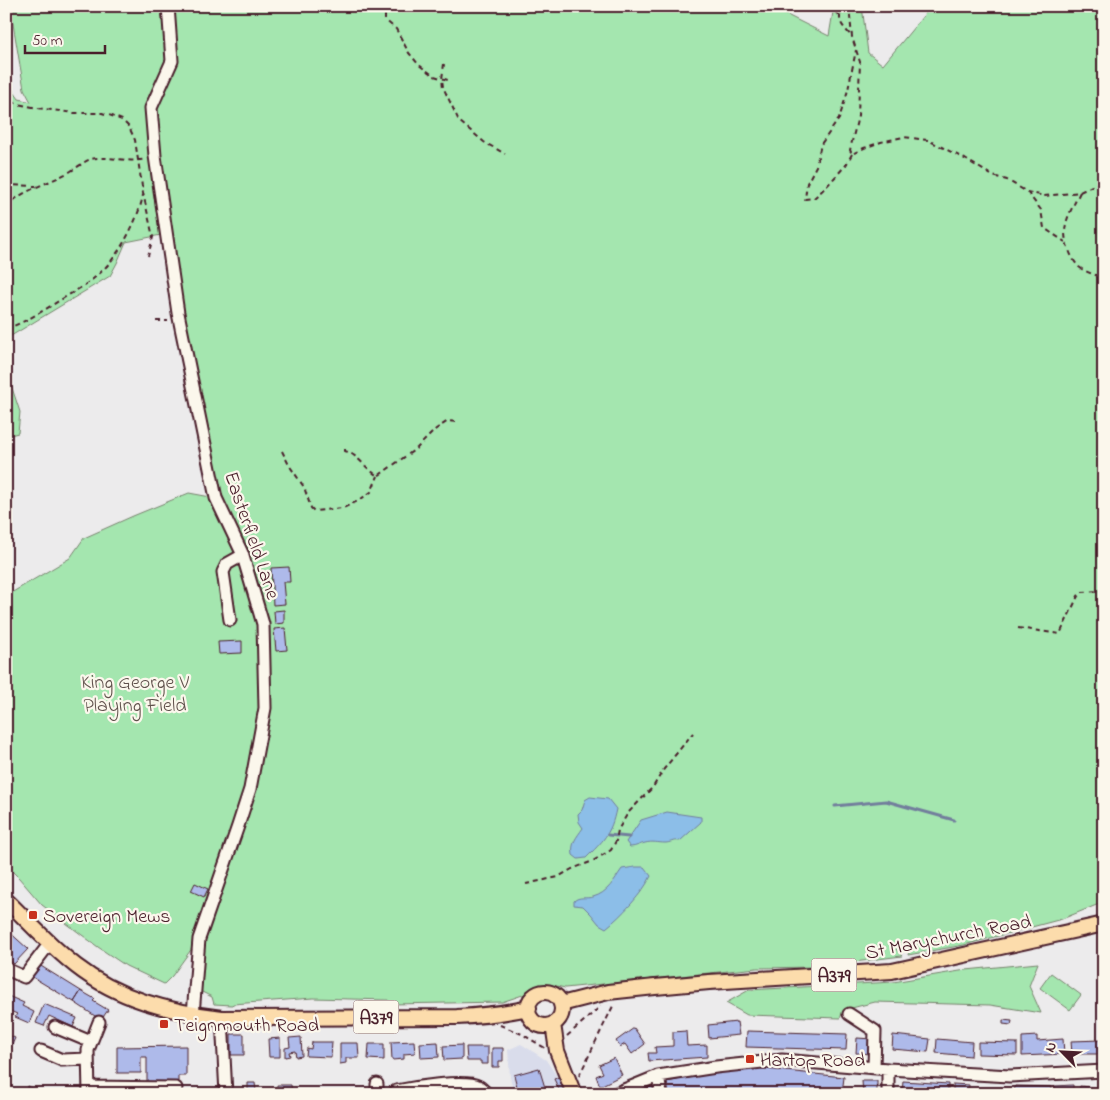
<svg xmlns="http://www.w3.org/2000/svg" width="1110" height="1100" font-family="'Indie Flower',sans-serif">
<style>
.built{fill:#d9dceb}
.green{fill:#a4e6af;stroke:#77826d}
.water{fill:#8cbee8;stroke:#727e9c}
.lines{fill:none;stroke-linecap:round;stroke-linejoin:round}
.stream{stroke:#727e9c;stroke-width:3}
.building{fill:#aebaea;stroke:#4a1f2b}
.minor-casing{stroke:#4a1f2b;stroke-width:15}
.major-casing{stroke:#4a1f2b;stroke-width:18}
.path{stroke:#4a1f2b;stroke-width:2;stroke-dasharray:5 4;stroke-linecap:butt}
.minor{stroke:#fbf7ec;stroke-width:11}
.major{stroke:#fcdcac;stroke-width:14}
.poi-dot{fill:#c8321e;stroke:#fbf7ec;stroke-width:2}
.labels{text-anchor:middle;stroke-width:4.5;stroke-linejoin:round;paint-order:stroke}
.shield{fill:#fbf7ec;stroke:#7f6065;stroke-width:1}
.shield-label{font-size:19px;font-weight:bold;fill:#4a1f2b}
.street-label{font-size:20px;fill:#4a1f2b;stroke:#fbf7ec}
.park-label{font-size:20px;fill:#60514c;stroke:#fbf7ec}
.poi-label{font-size:20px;fill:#4a1f2b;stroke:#fbf7ec;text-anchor:start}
</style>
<rect width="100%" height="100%" fill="#ecebec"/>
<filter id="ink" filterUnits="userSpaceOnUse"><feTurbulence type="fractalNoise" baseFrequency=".02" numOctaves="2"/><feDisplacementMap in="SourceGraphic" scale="10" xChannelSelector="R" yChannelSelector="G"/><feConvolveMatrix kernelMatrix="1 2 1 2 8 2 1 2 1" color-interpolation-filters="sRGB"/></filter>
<g filter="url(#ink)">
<path class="built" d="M521,1044L546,1060L556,1075L565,1094H514L510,1077L508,1050Z"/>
<path class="green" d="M10,6H769L829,36L834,6H862L868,53L883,65L928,10L927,6H1104V902L1062,919L964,945L908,955L910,946L896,949L902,956L814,967L757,968L565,988L552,985L502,1002L392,1004L388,1000L313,998L233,1004L232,1005L214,1004L212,997L194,988L198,940L172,976L164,984L126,966L98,947L42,905L19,878L6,865V596L70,558L84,538L133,516L189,493L216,498L166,234L126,242L117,263L110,276L6,339V61L12,89L19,99L31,102L24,89Z
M6,370L20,412L18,433L6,436Z
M1038,963L1029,986L1041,1013L990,1005L875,1002L844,1010L840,1018L747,1015L726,1003L749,990L893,982L966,970Z
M1051,973L1081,995L1070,1010L1040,988Z"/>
<path class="water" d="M590,797L608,799L616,809C611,834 603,841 586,858L578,859L573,855C571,843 576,838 583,828L579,822L578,814L582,810L585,800Z
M667,812L701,817V822L680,841C672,840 671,843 665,843C658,843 653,841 645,843C640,844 636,847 630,847L626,842L641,820Z
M635,867H644L651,876C643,893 621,916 606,928L599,924L591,914L583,906L574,905V901C579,896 586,899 593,897C608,893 614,880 622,869Z"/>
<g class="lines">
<path class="stream" d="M835,806L886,801L954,820
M608,835L629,837"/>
</g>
<path class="building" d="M289,567L290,582H283L285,604L273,605L271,568Z
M284,610V623L275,624L274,611Z
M285,628L287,650L276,651L274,629Z
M242,641V653L219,654L218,642Z
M195,883L208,889L204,897L191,891Z
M6,929L28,949L14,964L8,959L12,955L6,950Z
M36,963L81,991L74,1002L29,975Z
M81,991L95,999L93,1001L108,1010L101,1020L74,1002Z
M6,995L24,1003L22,1006L34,1012L29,1023L15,1017L17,1014L6,1009Z
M44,1004L77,1018L73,1027L49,1016L44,1026L36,1023Z
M1003,1020L1012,1021L1011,1025L1003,1024Z
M737,1022L739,1035L709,1038L708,1025Z
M634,1028L645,1044L632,1054L625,1044L620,1047L616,1041Z
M686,1031L687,1046L707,1045V1057L649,1061L648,1053H656L655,1047L673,1046V1032Z
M747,1031L847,1034L846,1050L746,1047Z
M231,1034H244V1055H231Z
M9,1035L15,1038L12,1045L6,1042Z
M893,1035L930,1039L928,1052L892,1049Z
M1037,1036V1041L1063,1039L1064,1054L1022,1056V1037Z
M301,1037L302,1056L296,1057L295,1051L289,1052L290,1056L285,1057V1048L290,1047L289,1038Z
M280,1038V1057H269L268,1039Z
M857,1038L872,1039L871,1054L856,1053Z
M937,1039L972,1042L971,1056L936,1053Z
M1102,1040V1054H1072L1071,1041Z
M414,1041L415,1053L404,1054V1059L392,1060L391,1042Z
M312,1042H332L331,1057L306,1056L307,1048L311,1049Z
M438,1042L439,1057L421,1058L420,1043Z
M978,1042L1017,1043V1055L978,1054Z
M340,1043H358L359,1058H346V1063L340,1064Z
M369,1044H384V1060L368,1059Z
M462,1045V1059L444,1060L443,1046Z
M186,1046V1076H178V1082H147V1057H141V1073H117V1047Z
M466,1047H488V1064H481V1061H467Z
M492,1048H503V1061H499V1067H492Z
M614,1058L622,1075L600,1086L596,1076L603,1073L599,1065Z
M539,1068L547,1094H519L514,1075Z
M755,1068L844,1077L842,1094H669L667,1082L715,1072Z
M564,1075L568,1094H561L554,1079Z
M862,1081H877V1094H863Z
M903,1081L948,1084V1094H902Z
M248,1083H255L256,1091L248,1092Z
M953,1084L969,1085L968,1094H953Z
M277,1085H291L292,1094H277Z
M1073,1085V1094H1055V1086Z
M28,1086L45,1094H24Z
M654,1086L656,1094H629Z
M1015,1086L1051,1087V1094H1014Z
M1080,1086L1104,1089V1094H1079Z
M352,1091H365V1094H352Z
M975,1091L1008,1092V1094H975Z"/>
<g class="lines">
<defs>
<path id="minor" d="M168,6L172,61L151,108L155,156L178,313L216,498L242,553L263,624L265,708L250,789L238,826L199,939L193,1015
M230,620L223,572L227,564L243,555
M6,969L24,977L50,943
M849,1014L875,1031L874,1068
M222,1018L226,1094
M55,1027L91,1042
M41,1051L62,1060L88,1059
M888,1069V1094
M658,1076L661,1094
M377,1084V1094
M89,1087L176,1088
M396,1091C411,1088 465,1079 478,1086C481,1087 484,1091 487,1094
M89,1094L88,1050L99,1022
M614,1094L658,1076L716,1067L782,1060L888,1069L1010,1076L1104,1071"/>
<path id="major" d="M6,900C29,922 50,946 76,966C118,999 170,1012 222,1018L457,1017C481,1016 505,1013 529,1008
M528 1009a17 17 0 1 1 34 0a17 17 0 1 1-34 0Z
M561,1004L608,992L655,987L709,982L892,971L1104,924
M553,1024L557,1051L574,1094"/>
</defs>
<use href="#minor" class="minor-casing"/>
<use href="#major" class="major-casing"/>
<path class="path" d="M385,6V20L396,29L409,53L419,65L434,76L448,80
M828,6L839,15
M843,6C836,22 842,25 852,37
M849,6L852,37L860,62L858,116L850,150L852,154L864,148L881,142L903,137L928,140L965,159L993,176L1007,180L1027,192L1044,196L1080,192L1096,184L1104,183
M444,64L442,79L443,87L459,121L484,142L505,154
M6,94L17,104L38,108L74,113H102L112,116L122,120L129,127L135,140L143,193L153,237L148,256
M6,103L10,97
M852,154L846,165L826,187L814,198L805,199L807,183L816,166L821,144L839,119L848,90L856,50
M6,180V192
M6,185L36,186
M1027,192L1041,210L1044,228L1065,242
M1080,192C1070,213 1059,227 1069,250C1071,256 1075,263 1079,267C1085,272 1096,275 1104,278
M6,206C25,189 50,183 71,171C82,165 86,158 99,158C115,157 130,163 146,159
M156,321H168
M6,329C28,321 47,308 67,296C80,288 94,280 104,269C121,252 139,218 143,195
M345,449V451C357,454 366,469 378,476L417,448L436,429L448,421L457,422
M282,451L289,465L304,487L311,508L314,511L343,508L358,501L371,492L378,476
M1018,628L1060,634L1078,596L1082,592L1104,591
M526,884L558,877L572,869L593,861L611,850L616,841L618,830L628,813L653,787L664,769L693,733
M500,1025L522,1034L545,1048
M567,1036L601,1006
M579,1076L614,1004"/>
<use href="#minor" class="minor"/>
<use href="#major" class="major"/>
</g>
</g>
<g class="poi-dot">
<rect x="28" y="910" width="10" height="10" rx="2.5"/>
<rect x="159" y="1019" width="10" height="10" rx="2.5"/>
<rect x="745" y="1054" width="10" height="10" rx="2.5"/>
</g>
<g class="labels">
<g class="shield">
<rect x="811.5" y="958.5" width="45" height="33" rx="4"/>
<rect x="353.5" y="1000.5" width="45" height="33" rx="4"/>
</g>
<g class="shield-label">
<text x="834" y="982">A379</text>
<text x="376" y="1024">A379</text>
</g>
<g class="street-label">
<text transform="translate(253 535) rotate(71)" y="7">Easterfield Lane</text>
<text transform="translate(948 936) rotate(-11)" y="7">St Marychurch Road</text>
</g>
<g class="park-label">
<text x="135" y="688">King George V<tspan x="135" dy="23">Playing Field</tspan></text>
</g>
<g class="poi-label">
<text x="43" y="922">Sovereign Mews</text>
<text x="174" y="1031">Teignmouth Road</text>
<text x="760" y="1066">Hartop Road</text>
</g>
</g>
<rect width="1110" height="1100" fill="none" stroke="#fbf7ec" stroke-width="25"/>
<rect x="12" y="12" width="1085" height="1075" fill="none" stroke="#4a1f2b" stroke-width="2" filter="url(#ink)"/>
<g transform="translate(1062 1052) rotate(294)" stroke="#fbf7ec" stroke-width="4" paint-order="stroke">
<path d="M0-4L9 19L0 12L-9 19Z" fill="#4a1f2b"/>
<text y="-8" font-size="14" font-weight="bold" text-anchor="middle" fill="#4a1f2b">N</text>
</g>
<path d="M25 45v8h80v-8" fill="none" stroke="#4a1f2b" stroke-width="2.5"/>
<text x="32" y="45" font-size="15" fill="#4a1f2b" stroke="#fbf7ec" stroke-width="4" paint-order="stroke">50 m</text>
</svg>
